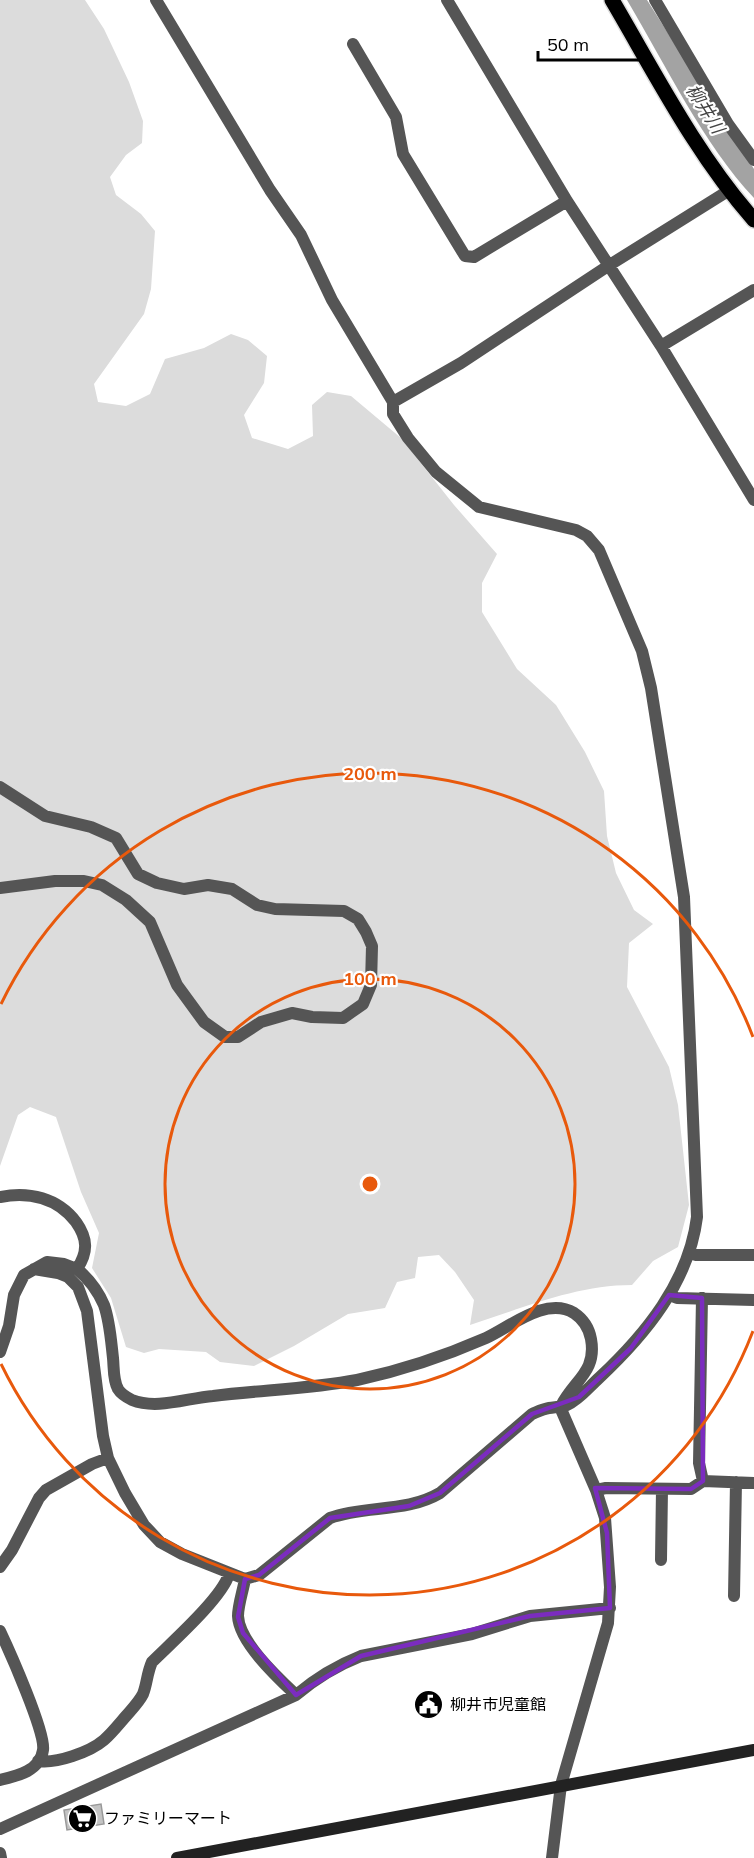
<svg xmlns="http://www.w3.org/2000/svg" width="754" height="1858" font-family="Mulish,'Noto Sans JP',sans-serif">
<style>
.green{fill:#dcdcdc}
.water{fill:#a3a3a3}
.building{fill:#c4c4c4;stroke:#999;stroke-width:1.5}
.lines{fill:none;stroke-linecap:round;stroke-linejoin:round}
.primary-casing{stroke:#dbdbdb;stroke-width:18}
.street{stroke:#555;stroke-width:12}
.secondary{stroke:#222;stroke-width:12}
.primary{stroke:#000;stroke-width:15}
.marked{fill:none;stroke:#7b2cbf;stroke-width:4.5;stroke-linejoin:round}
.ring{fill:none;stroke:#e8590c;stroke-width:3}
.labels{text-anchor:middle;stroke-width:4.5;stroke-linejoin:round;paint-order:stroke}
.poi-label{font-size:16px;fill:#000;stroke:#fff;text-anchor:start}
.water-label{font-size:18px;font-style:italic;fill:#444;stroke:#fff}
.centre{fill:#e8590c;stroke:#fff;stroke-width:3}
.ring-label{font-size:18px;text-anchor:middle;font-weight:bold;fill:#e8590c;stroke:#fff;stroke-width:4.5;stroke-linejoin:round;paint-order:stroke}
</style>
<rect width="100%" height="100%" fill="#fff"/>
<path class="green" d="M0,0H85L104,29L129,82L143,121L142,143L126,155L110,177L116,195L141,214L155,231L151,289L144,314L94,384L98,402L126,406L150,394L165,359L204,348L231,334L248,340L267,356L264,383L244,415L252,438L288,449L313,436L312,405L327,392L351,396L401,438L454,505L497,554L482,583V612L517,669L556,705L585,752L604,791L607,836L616,873L634,910L653,924L629,943L627,987L669,1067L678,1105L689,1205L678,1247L653,1261L632,1285C576,1285 523,1308 470,1325L474,1300L455,1272L439,1255L418,1257L415,1278L397,1282L385,1308L348,1314L294,1346L254,1366L220,1362L206,1352L159,1349L144,1353L126,1347L111,1298L92,1268L99,1233L81,1192L56,1117L30,1107L18,1115L0,1166Z"/>
<path class="water" d="M627,0H647L754,169V198C704,145 665,64 627,0Z"/>
<path class="building" d="M101,1804L104,1824L67,1830L64,1810Z"/>
<g class="lines">
<defs>
<path id="primary" d="M612,0C656,75 696,154 754,220"/>
</defs>
<use href="#primary" class="primary-casing"/>
<path class="street" d="M447,0L567,201L661,346L754,500
M655,0L728,124L754,160
M353,44L396,117L403,154L465,256L474,257L567,201
M661,346L754,290
M393,402L461,363L608,266L728,191
M0,787L45,816L91,827L116,838L138,874L157,883L184,889L208,885L232,889L257,905L275,909L344,911L358,919L366,932L372,946L371,985L363,1004L343,1018L312,1017L292,1013L261,1022L238,1037H225L204,1022L177,985L150,922L126,900L102,885L84,881H55L0,888
M0,1197C29,1191 58,1198 76,1222C88,1239 88,1252 77,1269L64,1264L47,1262L24,1275L14,1295L9,1326L0,1352
M689,1253L696,1255H754
M34,1269L58,1273L68,1277L78,1287L87,1311L103,1436L108,1458L125,1493L144,1525L160,1542L182,1554L245,1579L259,1575L330,1518C366,1505 406,1513 440,1493L532,1414C537,1412 543,1409 549,1408C555,1407 561,1407 567,1405C579,1400 589,1387 599,1378C645,1335 689,1282 697,1217L684,897L651,688L642,651L599,550L587,536L576,530L479,507L436,472L408,438L393,414V402L332,300L301,235L270,190L156,0
M77,1269C88,1278 98,1291 104,1305C110,1322 111,1341 113,1358C114,1368 113,1380 118,1389C121,1394 128,1398 132,1400C157,1410 187,1398 213,1396C260,1390 310,1389 357,1380C399,1371 447,1355 486,1338C510,1327 546,1296 574,1313C583,1319 589,1328 591,1339C597,1372 574,1380 561,1406
M669,1295L677,1298L754,1300
M702,1298L699,1463L703,1481
M596,1490L606,1488L691,1489L703,1481L754,1483
M661,1560L662,1489
M0,1567L12,1550L39,1498L46,1490L92,1464L108,1458
M245,1579C243,1591 238,1605 238,1616C239,1642 278,1678 296,1695
M734,1596L736,1482
M0,1631C9,1650 46,1733 43,1750C40,1771 17,1776 0,1780
M38,1761C56,1764 90,1752 104,1740C112,1733 119,1724 126,1716C132,1709 139,1702 143,1694C147,1684 147,1673 152,1662C171,1643 222,1598 229,1574
M0,1829L296,1695C315,1679 338,1665 361,1656L472,1634L530,1616L610,1608
M0,1853L1,1858
M552,1858L561,1785L608,1623L610,1587L605,1518L596,1490L560,1407"/>
<path class="secondary" d="M177,1858L754,1750"/>
<use href="#primary" class="primary"/>
</g>
<path class="marked" d="M669,1295L702,1298L703,1481L691,1489L595,1488L607,1533L610,1608L530,1616L361,1656L296,1695L243,1633L238,1617L245,1579L259,1575L330,1518L409,1506L440,1493L532,1414L579,1397L631,1348Z"/>
<g class="ring">
<circle cx="370" cy="1184" r="205"/>
<path d="M753 1331A410 410 0 0 1 1 1364M1 1004A410 410 0 0 1 753 1037"/>
</g>
<defs>
<symbol id="civic-disc" viewBox="-11 -11 22 22"><circle r="9.5" fill="#000" stroke="#fff"/><path d="M-.6-6.5H3V-4.5H.6V-3L4-1V1h2V6H-6V1h2V-1L-.6-3ZM-1.2 2.5V6h2.4V2.5Z" fill="#fff"/></symbol>
<symbol id="supermarket-disc" viewBox="-11 -11 22 22"><circle r="9.5" fill="#000" stroke="#fff"/><path d="M-6-5.5h2.5l.6 2H6L4.5 2H-2.5L-4.4-4H-6ZM-1.5 3.2a1.3 1.3 0 1 0 .1 0ZM3 3.2a1.3 1.3 0 1 0 .1 0Z" fill="#fff"/></symbol>
</defs>
<g fill-rule="evenodd">
<use href="#civic-disc" x="412" y="1688" width="33" height="33"/>
<use href="#supermarket-disc" x="66" y="1802" width="33" height="33"/>
</g>
<g class="labels">
<g class="poi-label">
<text x="450" y="1710">柳井市児童館</text>
<text x="104" y="1824">ファミリーマート</text>
</g>
<g class="water-label">
<text transform="translate(705 109) rotate(58)" y="6">柳井川</text>
</g>
</g>
<circle cx="370" cy="1184" r="9" class="centre"/>
<g class="ring-label">
<text x="370" y="780">200 m</text>
<text x="370" y="985">100 m</text>
</g>
<path d="M538 51v9h102v-9" fill="none" stroke="#000000" stroke-width="3"/>
<text x="547" y="51" font-size="18" fill="#000000" stroke="#ffffff" stroke-width="4.5" paint-order="stroke">50 m</text>
</svg>
